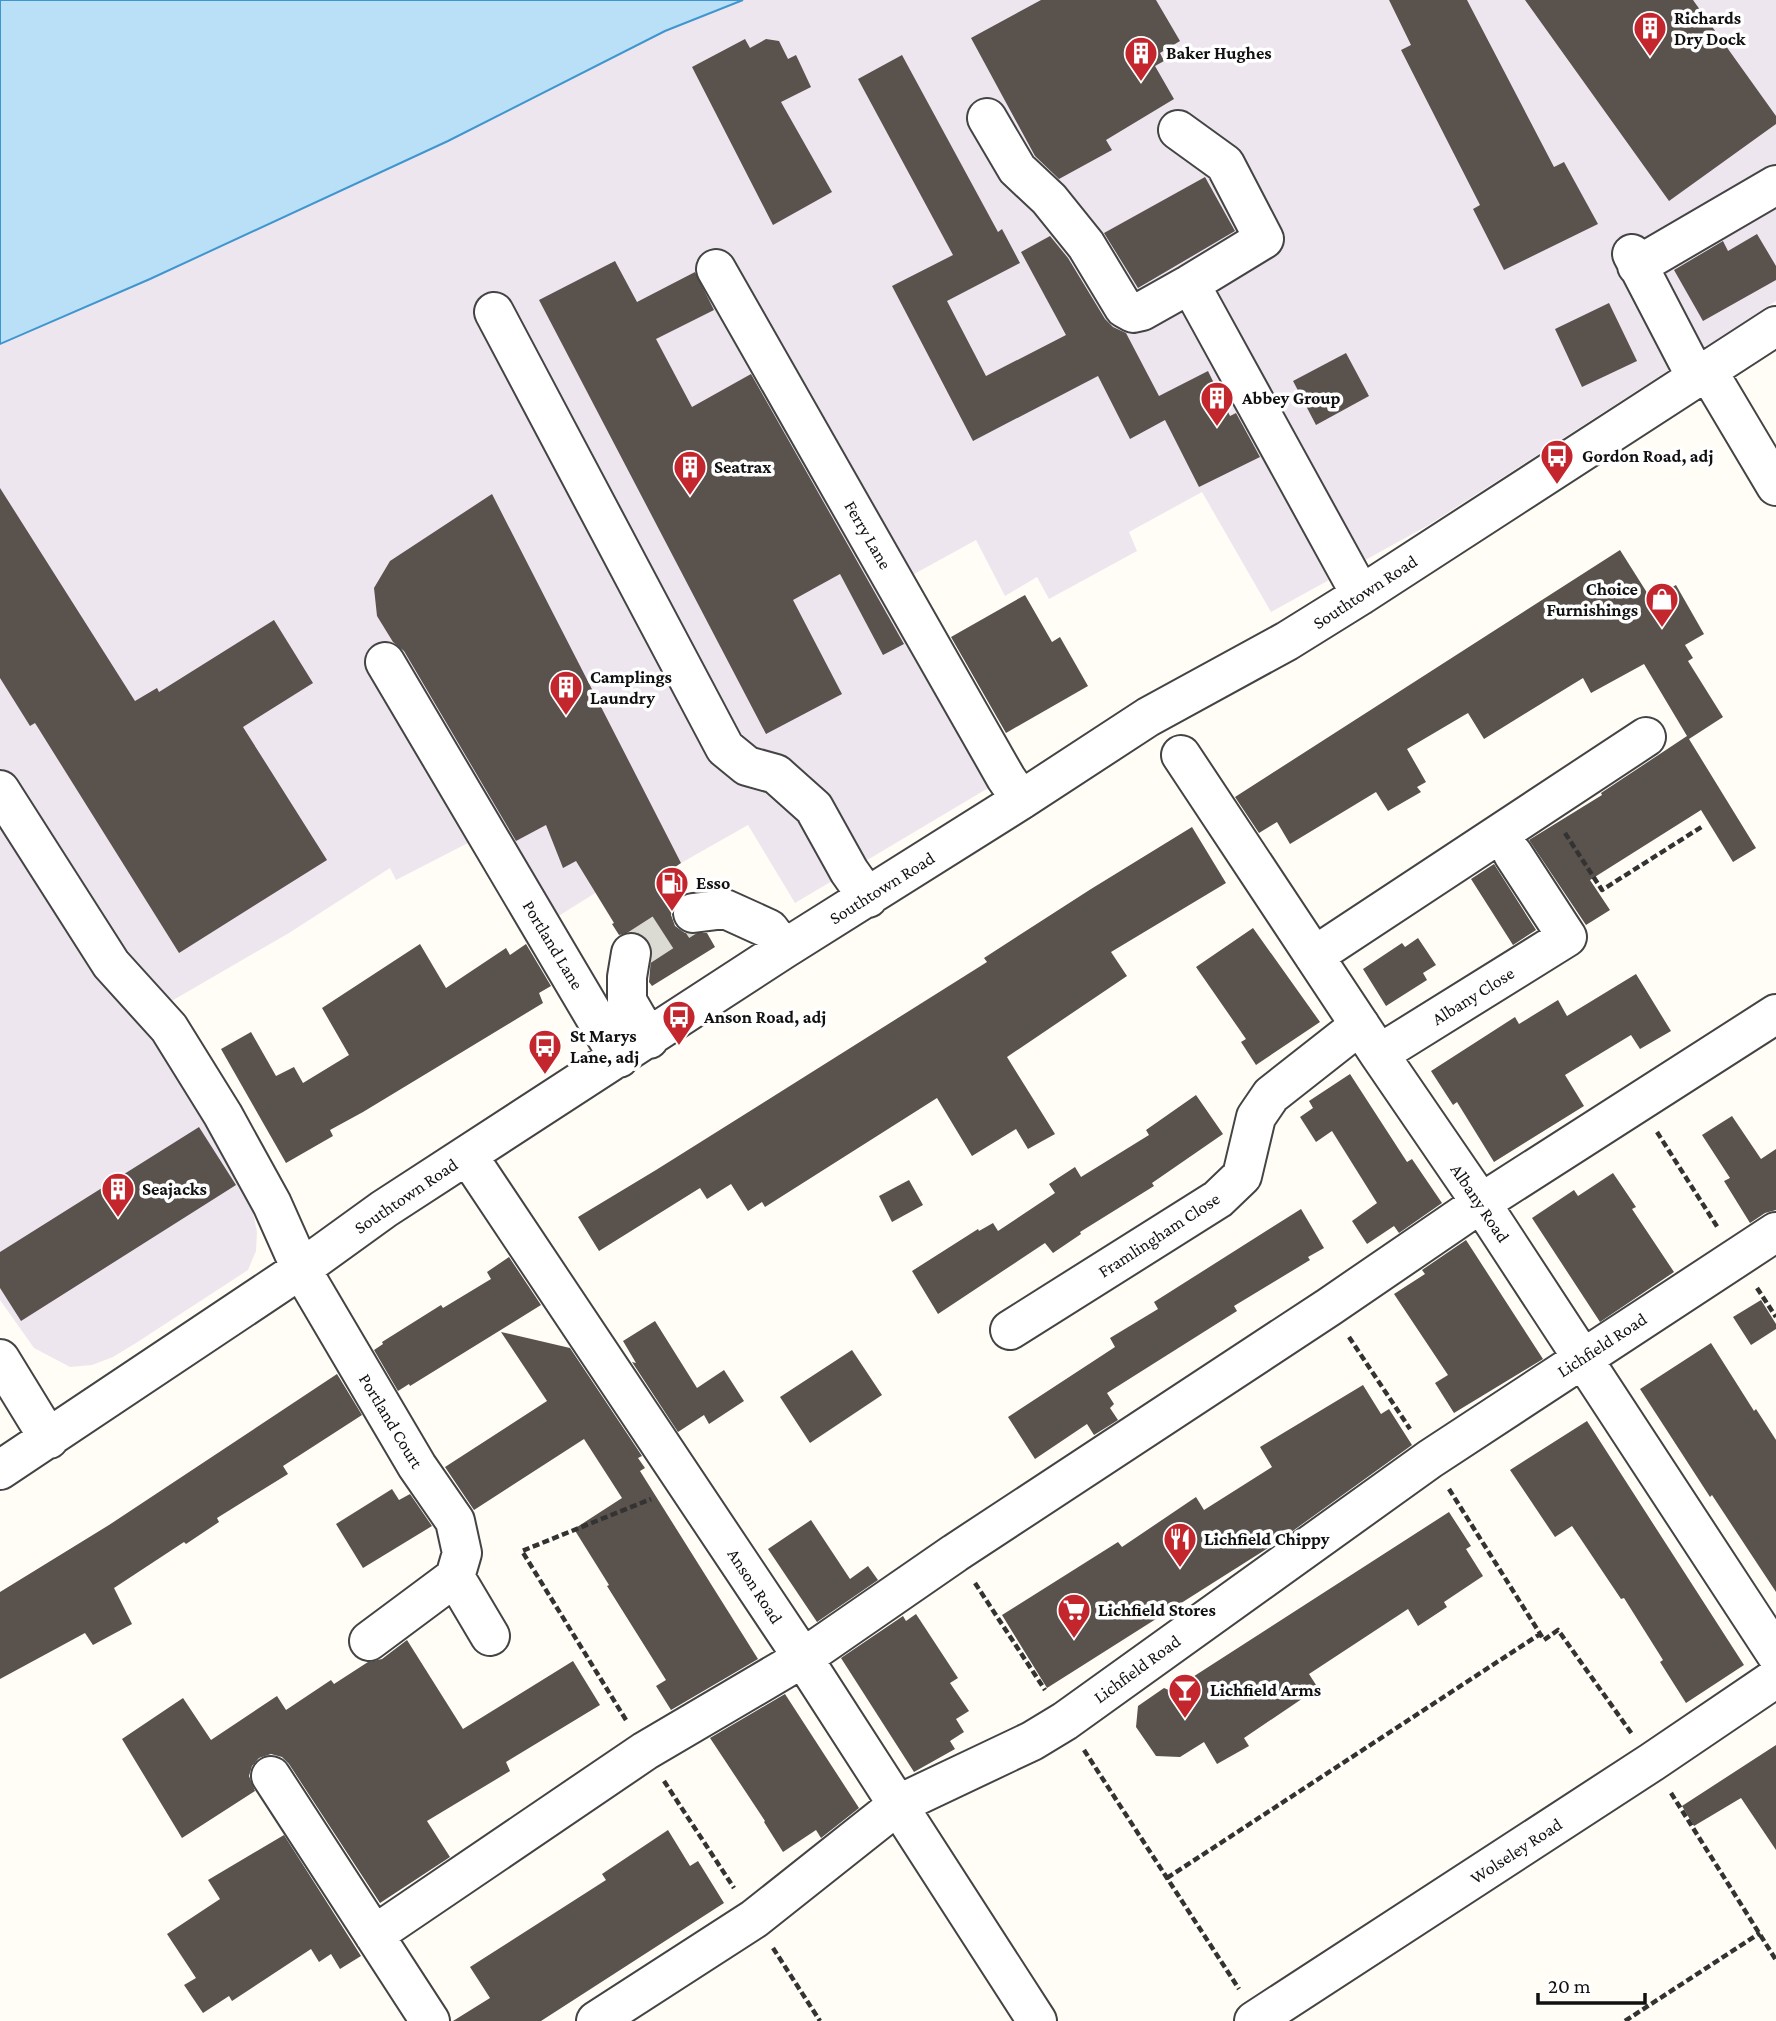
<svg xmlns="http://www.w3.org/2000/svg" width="1776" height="2021" font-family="'Crimson Pro',serif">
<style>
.industrial{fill:#eee6ef}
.water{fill:#b9e0f7;stroke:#3f96cf;stroke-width:2}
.building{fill:#5a524d}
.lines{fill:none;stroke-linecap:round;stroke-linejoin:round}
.minor-tunnel{stroke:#dbdad3;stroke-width:38;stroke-dasharray:38 19;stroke-linecap:butt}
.minor-casing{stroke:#444;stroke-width:42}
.path{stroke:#333;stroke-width:4.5;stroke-dasharray:7 3.5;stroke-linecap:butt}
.minor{stroke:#fff;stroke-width:38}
.labels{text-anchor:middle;stroke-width:7;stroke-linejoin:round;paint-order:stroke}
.poi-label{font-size:18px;font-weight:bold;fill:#111;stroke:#fff;text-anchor:start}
.street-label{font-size:18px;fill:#111;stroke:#fff}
</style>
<rect width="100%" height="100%" fill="#fffdf5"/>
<path class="industrial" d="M743,0H1776V301L1427,526L1271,612L1202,492L1129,532L1137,551L1049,599L1037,577L1005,596L976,540L896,584L995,784L795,903L748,825L681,863L656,818L600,890L549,922L501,826L396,880L390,868L289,933L144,1017L247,1184L257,1232L256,1251L248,1270L136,1343L113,1357L92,1365L70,1367L34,1348L0,1300V344L150,279L448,141L665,31Z"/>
<path class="water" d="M0,0H743L665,31L448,141L150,279L0,344Z"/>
<path class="building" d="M1041,0H1156L1180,41L1160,53L1164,61L1155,66L1174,99L1106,140L1112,150L1059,179L1035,156L971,38Z
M1389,0H1467L1554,167L1564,162L1598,224L1504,270L1473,209L1480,205L1401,50L1411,45Z
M1525,0H1693L1776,116V124L1669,201Z
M745,39L750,48L766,39L779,41L788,59L796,55L811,87L781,102L832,192L773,225L692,67Z
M902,55L998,232L1002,229L1020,263L947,301L986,376L1066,335L1021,252L1050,236L1068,258L1105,319L1113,327L1126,333L1159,396L1208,371L1230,416L1236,413L1260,457L1199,487L1165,420L1130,439L1098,376L973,441L892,286L953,255L858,79Z
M1205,177L1235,231L1138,288L1104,233Z
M1757,234L1776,266V280L1703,321L1674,270L1723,241L1728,251Z
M615,261L637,302L695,272L714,310L656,339L692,407L751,374L904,644L883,655L840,574L793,600L842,694L766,734L539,300Z
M1609,303L1637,361L1582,387L1555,329Z
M1346,353L1369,396L1316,425L1293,381Z
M0,488L135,701L157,688L159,692L274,620L313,683L243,727L327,860L179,953L35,723L30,726L0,678Z
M492,494L681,863L668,872L682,895L673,905L671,915L675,926L685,933H707L715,947L652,986L649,982L652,946L645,937L634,931L619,935L612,924L614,923L576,861L563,868L546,825L516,841L404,651L393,642L377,616L374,588L390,561Z
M1620,550L1651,599L1676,585L1704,634L1685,645L1693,658L1688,661L1723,717L1689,739L1756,848L1733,862L1701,810L1590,880L1610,910L1586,925L1529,840L1602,795L1601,793L1687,736L1644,664L1591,693L1583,678L1484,739L1468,713L1407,749L1426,782L1417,787L1421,792L1388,811L1376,792L1290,844L1277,822L1259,833L1235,797Z
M1025,595L1052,642L1060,637L1088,686L1006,733L951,637Z
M1192,827L1226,883L1111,952L1127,976L1007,1057L1055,1134L1028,1149L1016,1129L972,1156L937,1098L765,1207L762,1202L748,1211L731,1184L707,1199L700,1188L599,1251L578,1217L656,1170L987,962L984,958L1091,889Z
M1494,864L1536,930L1513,945L1471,879Z
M1253,928L1320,1022L1256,1065L1241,1042L1246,1039L1196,967Z
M1418,938L1436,965L1423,973L1427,980L1386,1006L1363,969L1402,943L1405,947Z
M420,944L446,988L506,948L510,955L526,944L551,986L539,993L543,1003L363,1112L330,1130L333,1136L286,1163L221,1049L251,1032L276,1076L294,1067L303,1083L349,1055L322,1008Z
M1636,974L1671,1031L1640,1049L1631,1035L1565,1075L1584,1106L1494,1162L1457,1102L1453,1105L1431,1071L1515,1017L1519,1024L1558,1000L1567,1016Z
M1350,1074L1407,1162L1412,1159L1442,1203L1399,1233L1394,1226L1367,1244L1352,1221L1377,1203L1332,1131L1316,1142L1300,1117L1313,1108L1309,1101Z
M1196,1095L1223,1134L1152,1183L1154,1186L1080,1232L1081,1234L1053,1253L1045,1243L938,1314L912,1271L978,1229L979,1231L993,1223L998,1231L1055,1193L1049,1184L1075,1167L1081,1177L1149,1135L1146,1130Z
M1732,1116L1761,1159L1776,1149V1210L1765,1213L1750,1223L1724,1181L1730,1178L1702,1135Z
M199,1127L236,1185L21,1321L0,1288V1252Z
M1613,1173L1636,1207L1632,1209L1674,1272L1600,1322L1532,1218L1574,1190L1578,1196Z
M909,1180L923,1205L892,1222L879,1196Z
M1301,1209L1324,1248L1308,1257L1310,1260L1234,1306L1237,1311L1107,1393L1114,1404L1110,1408L1118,1420L1094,1435L1087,1424L1035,1459L1008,1417L1115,1347L1110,1338L1158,1309L1154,1302Z
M1466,1240L1543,1359L1454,1413L1435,1383L1448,1375L1394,1294L1425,1274L1422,1270Z
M509,1257L541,1305L410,1386L409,1384L398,1391L374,1350L383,1344L382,1342L441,1305L443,1308L491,1279L487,1272Z
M1761,1300L1776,1324V1329L1751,1345L1733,1317Z
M655,1321L697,1388L724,1370L744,1401L709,1424L704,1415L678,1432L632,1362L636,1363L623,1341Z
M501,1332L570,1348L642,1456L638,1458L645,1468L640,1471L758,1659L671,1710L656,1686L666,1680L607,1586L609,1585L574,1529L622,1498L584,1439L474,1510L445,1467L547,1401Z
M1711,1343L1754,1411L1756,1409L1776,1440V1592L1712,1495L1710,1497L1640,1389Z
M852,1350L882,1395L810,1443L780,1397Z
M337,1374L362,1415L283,1466L288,1474L217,1518L219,1522L186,1544L184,1542L114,1588L132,1624L93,1645L85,1633L0,1679V1592L109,1525Z
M1363,1385L1381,1414L1389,1409L1412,1445L1276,1543L1047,1688L1002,1615L1118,1542L1122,1547L1196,1497L1204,1510L1272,1467L1260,1447Z
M1587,1421L1744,1665L1686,1703L1660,1662L1663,1660L1624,1598L1621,1599L1572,1526L1555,1537L1510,1470Z
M392,1489L399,1500L410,1494L432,1526L363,1568L336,1524Z
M1449,1512L1471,1546L1466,1549L1483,1576L1444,1602L1447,1607L1418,1626L1408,1609L1309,1674L1318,1688L1244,1738L1249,1746L1217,1764L1204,1742L1180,1757L1156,1756L1136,1727L1138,1706L1164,1688L1171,1691Z
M811,1520L850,1579L868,1566L878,1580L817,1622L768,1549Z
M916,1614L958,1678L950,1683L969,1711L956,1719L964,1732L950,1741L955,1749L914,1772L841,1658L903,1616L906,1621Z
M407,1640L463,1729L573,1661L600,1705L506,1762L510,1771L427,1821L450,1857L380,1903L289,1764L282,1757L271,1754L259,1758L252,1766L249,1776L255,1791L182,1838L122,1739L183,1698L211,1740L277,1696L286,1710L331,1680L334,1684L368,1662L382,1659Z
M785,1694L859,1808L821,1838L816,1830L783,1852L764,1822L765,1821L710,1738Z
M1776,1745V1850L1741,1798L1694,1826L1682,1806Z
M668,1830L690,1866L698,1861L724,1903L541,2021H453L490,1998L470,1967L606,1880L602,1874Z
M284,1835L361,1956L340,1969L331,1954L319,1962L311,1949L232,2001L229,1996L203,2013L184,1985L196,1978L167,1934L220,1899L208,1880Z"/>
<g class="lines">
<path class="minor-tunnel" d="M631,953L693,913"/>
<defs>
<path id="minor" d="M987,118L1017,169L1049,199L1086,245L1124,308L1133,313L1142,311L1190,284
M1178,130L1225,164L1264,239L1190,284L1361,595
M1632,254L1696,377
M1637,266L1776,185
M716,269L1006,778L1021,800
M494,312L725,748L747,766L776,774L814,808L849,871L868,898
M1707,370L1776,486
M385,662L619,1058
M1181,755L1379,1054L1481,1203L1776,1654
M0,790L111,964L169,1028L223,1115L272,1204L301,1269L417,1466L455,1521L462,1553L455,1577L369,1641
M693,913L725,909L769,929L784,949
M631,953L627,977V1001L649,1039
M1314,956L1646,737
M1379,1054L1567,937L1513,854
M468,1156L803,1658L1037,2021
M1010,1330L1218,1199L1242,1176L1256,1117L1271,1095L1360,1025
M0,1359L49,1439
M0,1470L301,1269L384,1209L784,949L1021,800L1148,717L1287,641L1361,595L1776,326
M455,1577L490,1636
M271,1776L430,2021
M374,1935L645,1751L803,1658L955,1553L1329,1307L1481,1203L1776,1014
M596,2021L754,1919L899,1804L1032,1741L1065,1721L1430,1459L1776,1232
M1254,2021L1652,1762L1776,1678"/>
</defs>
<use href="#minor" class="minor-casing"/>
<path class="path" d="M1565,833L1602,890L1703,826
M1657,1132L1718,1228
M1757,1288L1776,1317
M1349,1337L1410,1429
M1449,1489L1544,1640L1558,1630L1632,1734
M975,1583L1045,1690
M626,1720L522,1551L651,1499
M1084,1750L1239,1989
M664,1781L734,1888
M1671,1793L1776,1960
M1167,1878L1540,1634
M773,1948L820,2021
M1625,2021L1760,1933"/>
<use href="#minor" class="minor"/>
</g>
<defs>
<symbol id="building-pin" viewBox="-11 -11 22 30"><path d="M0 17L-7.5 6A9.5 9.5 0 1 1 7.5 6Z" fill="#c4262e" stroke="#fff"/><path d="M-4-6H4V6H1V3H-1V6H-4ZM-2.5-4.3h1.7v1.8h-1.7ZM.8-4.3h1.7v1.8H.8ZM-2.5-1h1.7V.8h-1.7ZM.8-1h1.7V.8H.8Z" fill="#fff"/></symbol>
<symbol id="bus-pin" viewBox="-11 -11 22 30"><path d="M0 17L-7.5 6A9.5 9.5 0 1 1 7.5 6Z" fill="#c4262e" stroke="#fff"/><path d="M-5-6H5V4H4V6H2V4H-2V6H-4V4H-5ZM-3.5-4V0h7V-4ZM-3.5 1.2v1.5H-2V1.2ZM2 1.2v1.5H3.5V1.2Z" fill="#fff"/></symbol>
<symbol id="shop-pin" viewBox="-11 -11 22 30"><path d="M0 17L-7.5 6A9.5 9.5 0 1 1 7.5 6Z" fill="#c4262e" stroke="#fff"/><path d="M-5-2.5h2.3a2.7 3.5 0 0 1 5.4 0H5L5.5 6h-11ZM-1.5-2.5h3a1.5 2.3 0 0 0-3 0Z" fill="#fff"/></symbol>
<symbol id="fuel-pin" viewBox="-11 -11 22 30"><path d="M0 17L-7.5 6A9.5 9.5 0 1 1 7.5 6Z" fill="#c4262e" stroke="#fff"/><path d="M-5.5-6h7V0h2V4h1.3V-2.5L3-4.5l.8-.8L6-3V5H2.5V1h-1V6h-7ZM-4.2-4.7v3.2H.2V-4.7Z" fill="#fff"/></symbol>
<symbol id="restaurant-pin" viewBox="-11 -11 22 30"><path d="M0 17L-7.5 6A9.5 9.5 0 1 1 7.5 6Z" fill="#c4262e" stroke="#fff"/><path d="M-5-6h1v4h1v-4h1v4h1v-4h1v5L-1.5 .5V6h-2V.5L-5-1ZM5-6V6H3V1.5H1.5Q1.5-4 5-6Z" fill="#fff"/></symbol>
<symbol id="supermarket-pin" viewBox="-11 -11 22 30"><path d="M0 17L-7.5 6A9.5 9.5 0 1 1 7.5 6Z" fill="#c4262e" stroke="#fff"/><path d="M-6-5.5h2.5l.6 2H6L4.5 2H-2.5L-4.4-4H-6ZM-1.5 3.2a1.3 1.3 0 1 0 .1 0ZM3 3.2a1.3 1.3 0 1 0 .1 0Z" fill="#fff"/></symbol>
<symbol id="bar-pin" viewBox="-11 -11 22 30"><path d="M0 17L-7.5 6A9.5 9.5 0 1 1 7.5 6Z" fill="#c4262e" stroke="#fff"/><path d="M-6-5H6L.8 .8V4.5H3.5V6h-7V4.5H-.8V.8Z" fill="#fff"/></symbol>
</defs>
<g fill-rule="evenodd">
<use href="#building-pin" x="1631" y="9" width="38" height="52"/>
<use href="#building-pin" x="1122" y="34" width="38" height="52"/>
<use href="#building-pin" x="1198" y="379" width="38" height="52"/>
<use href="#bus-pin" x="1538" y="437" width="38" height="52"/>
<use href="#building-pin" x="671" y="448" width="38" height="52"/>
<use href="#shop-pin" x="1643" y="580" width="38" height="52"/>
<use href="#building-pin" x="547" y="668" width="38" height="52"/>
<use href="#fuel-pin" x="653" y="864" width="38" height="52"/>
<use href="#bus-pin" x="660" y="998" width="38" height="52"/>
<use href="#bus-pin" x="526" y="1027" width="38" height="52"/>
<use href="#building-pin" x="99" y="1170" width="38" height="52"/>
<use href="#restaurant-pin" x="1161" y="1520" width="38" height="52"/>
<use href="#supermarket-pin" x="1055" y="1591" width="38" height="52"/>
<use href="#bar-pin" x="1166" y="1671" width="38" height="52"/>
</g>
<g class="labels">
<g class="poi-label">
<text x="1674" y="24">Richards<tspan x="1674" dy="21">Dry Dock</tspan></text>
<text x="1166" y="59">Baker Hughes</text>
<text x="1242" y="404">Abbey Group</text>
<text x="1582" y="462">Gordon Road, adj</text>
<text x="714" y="473">Seatrax</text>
<text x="1638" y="595" text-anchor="end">Choice<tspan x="1638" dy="21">Furnishings</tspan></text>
<text x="590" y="683">Camplings<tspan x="590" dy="21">Laundry</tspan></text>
<text x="696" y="889">Esso</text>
<text x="704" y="1023">Anson Road, adj</text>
<text x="570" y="1042">St Marys<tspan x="570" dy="21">Lane, adj</tspan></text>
<text x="142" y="1195">Seajacks</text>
<text x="1204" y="1545">Lichfield Chippy</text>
<text x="1098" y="1616">Lichfield Stores</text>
<text x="1210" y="1696">Lichfield Arms</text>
</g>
<g class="street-label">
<text transform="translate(868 535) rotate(60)" y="6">Ferry Lane</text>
<text transform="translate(1365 592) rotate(-33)" y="6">Southtown Road</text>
<text transform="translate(882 888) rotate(-32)" y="6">Southtown Road</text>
<text transform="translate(553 945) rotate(59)" y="6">Portland Lane</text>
<text transform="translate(1473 996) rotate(-32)" y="6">Albany Close</text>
<text transform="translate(406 1196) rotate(-34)" y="6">Southtown Road</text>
<text transform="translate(1480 1203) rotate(56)" y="6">Albany Road</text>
<text transform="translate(1159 1235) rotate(-33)" y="6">Framlingham Close</text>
<text transform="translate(1602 1345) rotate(-33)" y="6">Lichfield Road</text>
<text transform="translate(391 1421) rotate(59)" y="6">Portland Court</text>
<text transform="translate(755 1586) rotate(57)" y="6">Anson Road</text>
<text transform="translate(1137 1669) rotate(-36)" y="6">Lichfield Road</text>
<text transform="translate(1516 1851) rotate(-33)" y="6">Wolseley Road</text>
</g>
</g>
<path d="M1538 1993v10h107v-10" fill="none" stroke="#111111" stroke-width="3.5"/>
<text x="1548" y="1993" font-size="21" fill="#111111" stroke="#ffffff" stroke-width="5" paint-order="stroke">20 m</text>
</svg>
